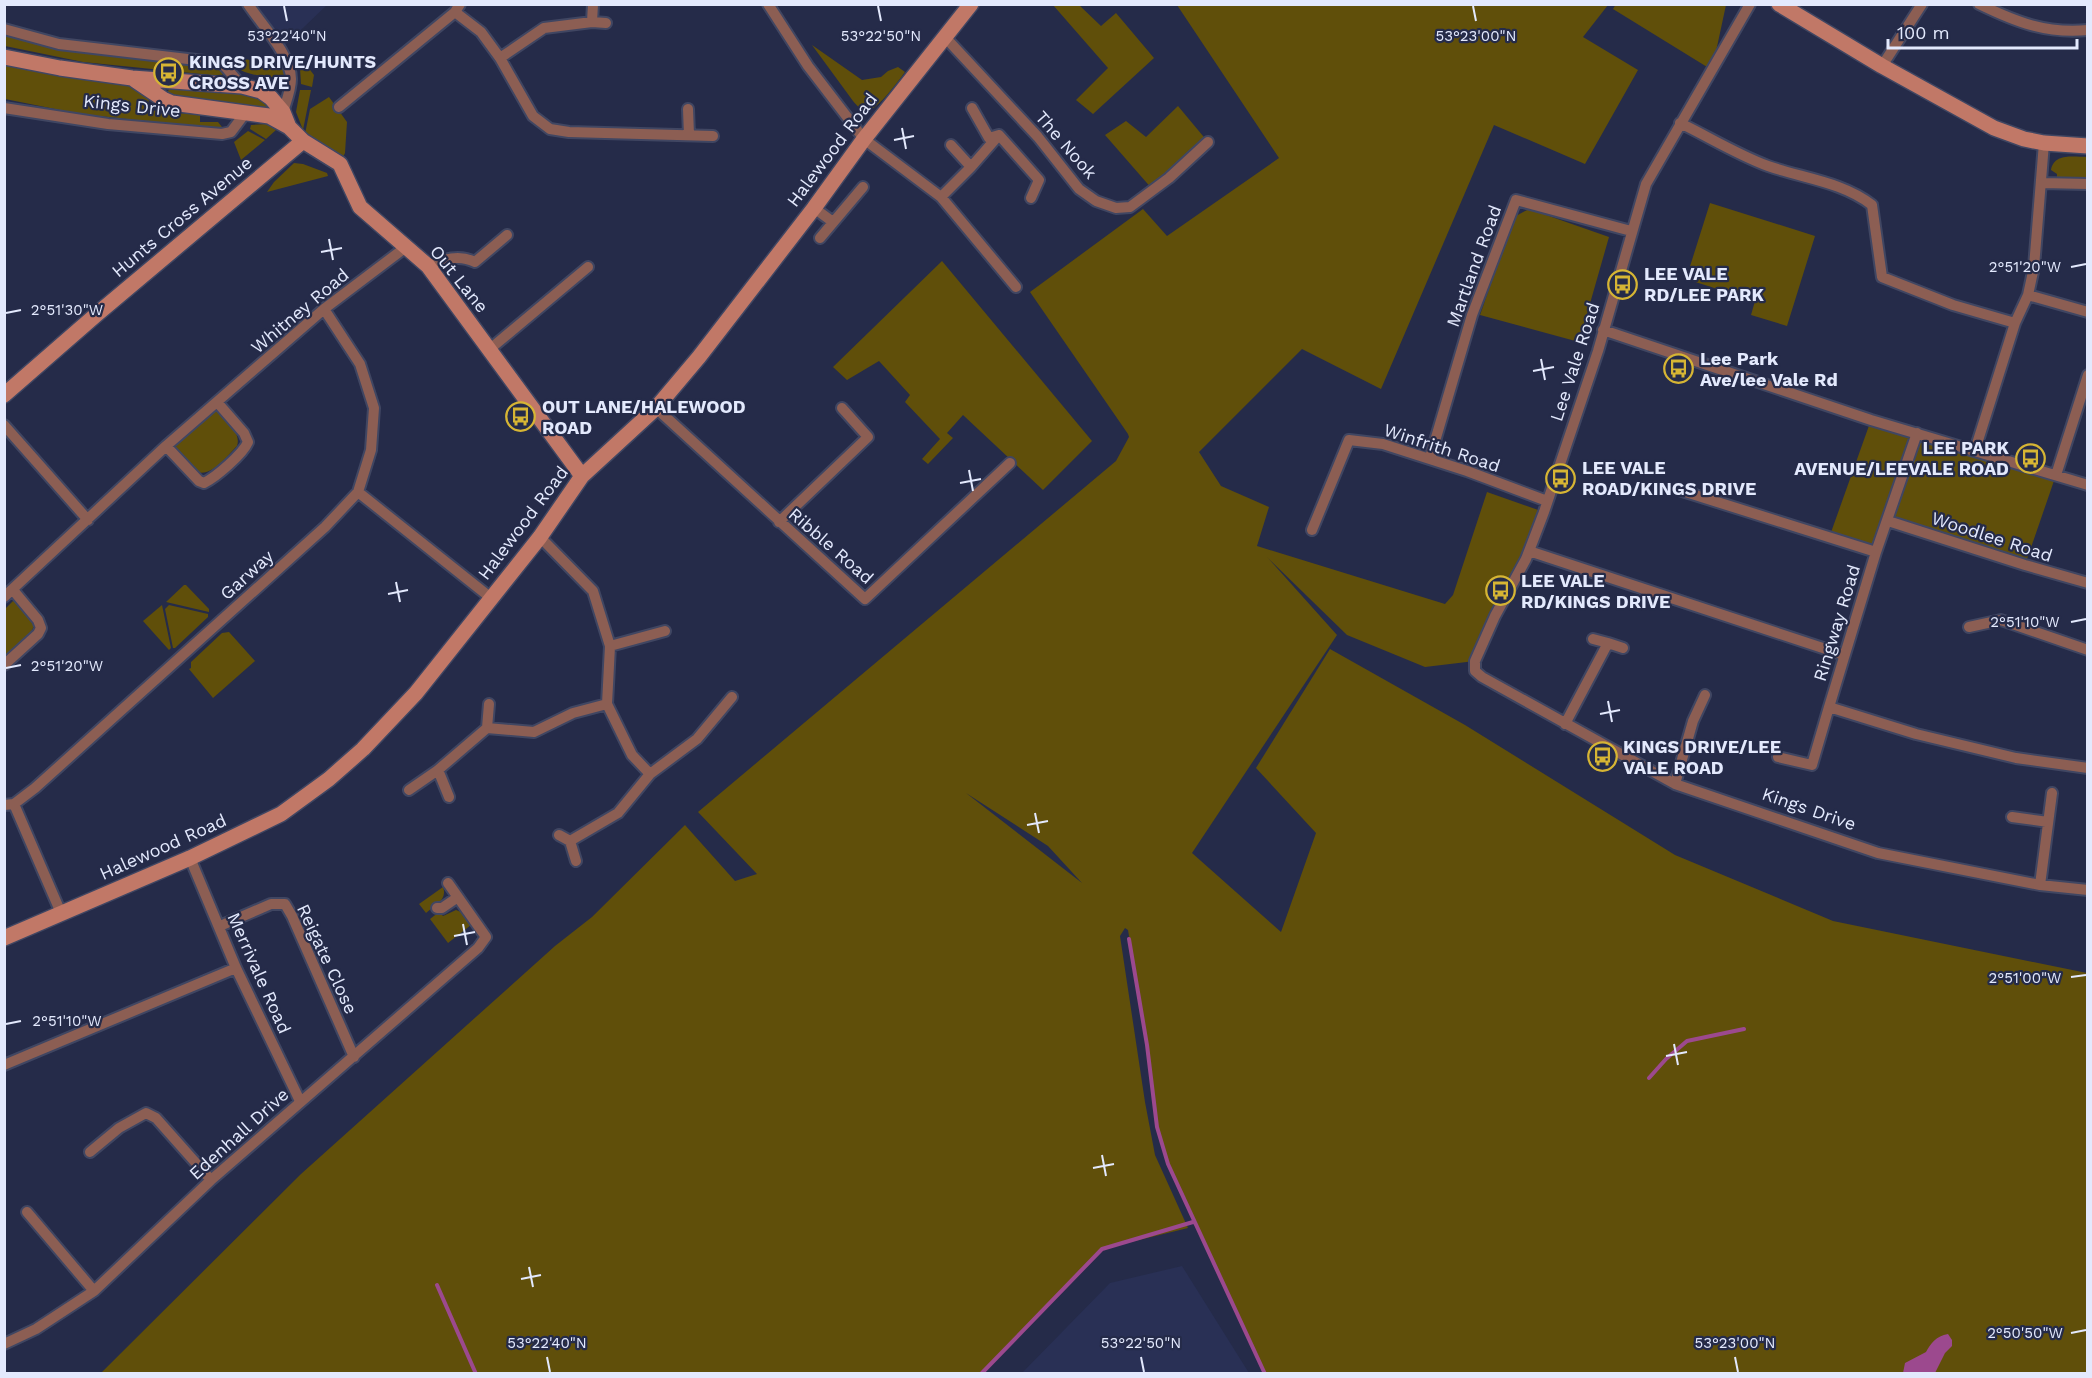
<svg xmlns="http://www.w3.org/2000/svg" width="2092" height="1378" font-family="'Work Sans',sans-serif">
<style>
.built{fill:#293055}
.green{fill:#604f0a;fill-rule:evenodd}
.water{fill:#9c498e}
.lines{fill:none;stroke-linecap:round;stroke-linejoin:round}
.stream{stroke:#9c498e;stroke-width:4}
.street-casing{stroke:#404662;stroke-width:14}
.secondary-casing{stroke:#404662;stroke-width:18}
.street{stroke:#8c5e53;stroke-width:10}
.secondary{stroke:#c17867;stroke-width:15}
.ticks{fill:none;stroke:#e3e9fd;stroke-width:2}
.labels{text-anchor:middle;stroke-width:4.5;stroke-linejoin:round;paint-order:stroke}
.poi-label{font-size:18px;font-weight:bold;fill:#e3e9fd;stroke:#252b49;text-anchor:start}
.street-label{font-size:18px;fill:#e3e9fd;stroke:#252b49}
.ticks-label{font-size:15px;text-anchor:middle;fill:#e3e9fd;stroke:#252b49;stroke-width:4.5;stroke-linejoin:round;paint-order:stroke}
</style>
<rect width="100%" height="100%" fill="#252b49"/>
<path class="built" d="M252,5H327L282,48Z
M1182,1266L1249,1373H1022L1110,1283Z"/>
<path class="green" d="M1616,4L1726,5L1712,70L1613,9Z
M1053,5H1079L1101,26L1116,13L1154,58L1093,114L1076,100L1108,68Z
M1177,5H1608L1583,37L1638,70L1585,164L1494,125L1381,389L1302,349L1199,452L1221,486L1269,507L1257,546L1445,604L1453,595L1487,492L1544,512L1475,661L1425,667L1347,635L1267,557L1337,635L1192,853L1281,932L1316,833L1256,768L1330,649L1465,725L1675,855L1833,921L2087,973V1373H1264L1193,1222L1180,1188L1168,1164L1157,1127L1147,1045L1128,930L1125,928L1120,936L1145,1102L1155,1155L1188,1228L1102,1249L981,1373L100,1374L301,1174L555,946L592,917L685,825L735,881L757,874L698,812L1116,461L1129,437L1128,434L1030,292L1143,209L1167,236L1279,158ZM966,793L1048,846L1082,883Z
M5,36L85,52L218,67L224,73L221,76L83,62L5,46Z
M812,45L862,80L881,77L888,71L898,67L905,72C899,80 878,109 869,110C862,111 857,106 853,101Z
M276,55L285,69V81C269,74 250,78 236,67L237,58L250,60L251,58Z
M300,57L314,75L312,87L301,84L300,68L296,60Z
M5,61L132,84L149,95L148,110L200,115V122H218L222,127L221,129L80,114L5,99Z
M173,87L259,95L271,103L270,109L174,99L167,94L169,89Z
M300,90H311L303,130L296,112Z
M329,97L347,122L345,153L343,157L305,134L310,109Z
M1178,106L1208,142L1153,190L1105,135L1126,121L1146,137Z
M267,124L276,130L266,139L250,129L251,125Z
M248,131L265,140L241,160L234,142Z
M2087,157V180L2057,179V174L2051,170C2054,153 2073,157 2087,157Z
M294,163L303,164L327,173L328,176L267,192L274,182Z
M1710,203L1815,236L1787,326L1751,315L1755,301L1686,279Z
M1529,209L1609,237L1579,342L1480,315L1514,217Z
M942,261L1092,441L1043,490L963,415L947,433L953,438L928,464L922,459L940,439L905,402L910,395L879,361L847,380L833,367Z
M215,408C224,419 242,432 237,446C227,456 212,477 197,472L173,445Z
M1871,420L2056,475L2025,565L1888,521L1876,552L1829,538Z
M184,585H186L209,609V612L166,602Z
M13,601C22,605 31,616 34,626L31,632L5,656V609Z
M162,605L171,648L169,650L143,621Z
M169,605L208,614V617L175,648H173L165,609Z
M229,632L255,661L213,698L189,669L191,668V662L222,633Z
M443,887C448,900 434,906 426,913L419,904Z
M456,910L461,912L471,925L448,943L430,919L439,912L443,916Z"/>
<path class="water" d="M1948,1334L1952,1340V1346L1945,1353L1935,1373H1903L1905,1363L1926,1352C1931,1343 1936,1336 1948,1334Z"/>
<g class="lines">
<path class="stream" d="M1129,939L1147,1045L1157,1127L1168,1164L1265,1374
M1649,1078L1666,1059L1687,1041L1744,1029
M437,1285L476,1374
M981,1374L1102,1249L1193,1222"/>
<defs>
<path id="street" d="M248,4C261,24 291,55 291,79C291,90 286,102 283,112
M768,4L808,66L864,139L941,197L1016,287
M1750,4L1646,184L1598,351L1544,512L1526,559L1495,616L1475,661V671L1482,677L1675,784L1878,853L2040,885L2088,890
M1979,4C2016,22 2046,34 2088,30
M455,12L481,32L500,58L533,116L550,129L569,132L713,136
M592,22L593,4
M4,29L59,44L222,63L242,86
M944,36L1038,137L1079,189L1096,201L1116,208L1130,207L1169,178L1208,142
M500,58L544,28L592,22L606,23
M1882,66L1922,4
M339,107L455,12L460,4
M4,108L108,124L222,134L231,132L246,112
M972,108L989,138L999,135L1039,180L1031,198
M688,109L689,135
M1680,123C1709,137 1738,155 1768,166C1802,178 1843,182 1872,205L1882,277L1953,305L2015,323
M951,145L971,167
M2042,183L2088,184
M941,197L971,167L999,135
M814,208L833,222
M820,238L863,187
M428,266C444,259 459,254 475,262L507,235
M2028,295L2088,312
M1603,330L1871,420L2088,485
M490,349L588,267
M656,408L865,599L1010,463
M4,425L88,520
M1917,433L1876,552L1829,707L1916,734L2016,758L2088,768
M166,446L199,481L204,483C216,477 243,454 248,442L244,433L217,402
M1975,450L2015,323L2028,295L2034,267L2044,143
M1430,458L1472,315L1516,200L1631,231
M2056,475L2088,375
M1676,489L1876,552
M358,492L491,598
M1888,521L2025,565L2088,583
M779,522L868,437L842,408
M1312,530L1349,440L1383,444L1467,471L1547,501
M540,537L593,591L610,646L607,704L632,755L650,774
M1529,551L1844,655
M4,597L166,446L324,309L406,247
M1969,627L2001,620L2088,650
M1608,643L1623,648
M610,646L665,631
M4,665L38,634L41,628L38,620L13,590
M1565,724L1608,643L1593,639
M487,728L534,732L573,713L607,704
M1778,757L1812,765L1829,707
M438,770L449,797
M1675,784L1693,721L1705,695
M409,790L438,770L487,728L489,704
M14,804L61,913
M4,805L14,804L35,788L325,527L358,492L371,450L374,408L360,364L324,309
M2012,817L2048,822
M559,835L570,841L576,861
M570,841L618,813L650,774L697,739L732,697
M190,858L236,968L300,1101
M2040,885L2052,793
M437,908H442L458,897
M220,926L271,904H285L292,916L354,1057
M4,1065L236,968
M90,1152L119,1128L146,1113L156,1118L211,1180
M27,1212L94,1291
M4,1344L36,1329L94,1291L211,1180L478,948L486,937L448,883"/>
<path id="secondary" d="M1779,4L1882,66L1994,128L2024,139L2044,143L2088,146
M4,57L60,68L132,78L242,86L261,91L271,98L283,112L289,127
M132,78L163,99L172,103L269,116L289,127L303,141L340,164L360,207L428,266L582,476
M4,395L97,314L303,141
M4,938L190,858L281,814L329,779L363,749L416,693L540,537L582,476L656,408L699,357L814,208L864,139L971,4"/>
</defs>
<use href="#street" class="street-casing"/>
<use href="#secondary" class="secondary-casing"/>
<use href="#street" class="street"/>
<use href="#secondary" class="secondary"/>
</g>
<path class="ticks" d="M284,6L287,21M878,6L881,21M1473,6L1476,21M902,128L906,149M894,140L914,136M329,239L333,260M321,252L342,248M2071,267L2086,264M6,313L21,310M1541,359L1545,380M1533,371L1554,367M969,470L973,491M960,483L981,479M396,582L400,602M388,594L408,590M2071,622L2086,619M6,668L21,665M1608,701L1612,722M1600,714L1620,710M1035,813L1039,833M1027,825L1048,821M463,924L467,945M454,936L475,932M2071,977L2086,975M6,1024L21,1021M1674,1044L1678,1065M1666,1056L1687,1052M1102,1155L1106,1176M1093,1168L1114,1164M529,1267L533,1287M521,1279L541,1275M2071,1333L2086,1330M547,1357L550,1372M1141,1357L1144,1372M1735,1357L1738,1372"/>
<defs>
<symbol id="bus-ring" viewBox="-11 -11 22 22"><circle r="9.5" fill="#252b49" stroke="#d6b534" stroke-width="1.5"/><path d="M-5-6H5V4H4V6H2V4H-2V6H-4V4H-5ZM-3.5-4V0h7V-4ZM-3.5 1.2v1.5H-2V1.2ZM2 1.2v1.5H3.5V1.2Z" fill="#d6b534"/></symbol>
</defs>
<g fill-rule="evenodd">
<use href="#bus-ring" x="152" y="56" width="33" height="33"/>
<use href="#bus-ring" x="1606" y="268" width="33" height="33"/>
<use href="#bus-ring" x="1662" y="352" width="33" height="33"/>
<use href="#bus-ring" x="504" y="400" width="33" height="33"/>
<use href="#bus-ring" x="2014" y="442" width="33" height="33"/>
<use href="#bus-ring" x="1544" y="462" width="33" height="33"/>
<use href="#bus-ring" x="1484" y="574" width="33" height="33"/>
<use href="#bus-ring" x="1586" y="740" width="33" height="33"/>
</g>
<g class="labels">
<g class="poi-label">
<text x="189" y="68">KINGS DRIVE/HUNTS<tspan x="189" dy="21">CROSS AVE</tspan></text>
<text x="1644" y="280">LEE VALE<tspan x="1644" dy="21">RD/LEE PARK</tspan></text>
<text x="1700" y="365">Lee Park<tspan x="1700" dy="21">Ave/lee Vale Rd</tspan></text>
<text x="542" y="413">OUT LANE/HALEWOOD<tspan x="542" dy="21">ROAD</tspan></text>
<text x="2009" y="454" text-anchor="end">LEE PARK<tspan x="2009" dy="21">AVENUE/LEEVALE ROAD</tspan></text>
<text x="1582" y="474">LEE VALE<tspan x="1582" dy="21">ROAD/KINGS DRIVE</tspan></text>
<text x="1521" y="587">LEE VALE<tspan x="1521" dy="21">RD/KINGS DRIVE</tspan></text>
<text x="1623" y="753">KINGS DRIVE/LEE<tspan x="1623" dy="21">VALE ROAD</tspan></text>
</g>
<g class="street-label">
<text transform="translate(132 106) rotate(6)" y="6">Kings Drive</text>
<text transform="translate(1066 145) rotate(49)" y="6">The Nook</text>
<text transform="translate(832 150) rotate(-53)" y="6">Halewood Road</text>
<text transform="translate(182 217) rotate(-40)" y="6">Hunts Cross Avenue</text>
<text transform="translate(1474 266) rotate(-70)" y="6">Martland Road</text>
<text transform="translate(459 279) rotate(51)" y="6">Out Lane</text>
<text transform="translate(300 311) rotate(-40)" y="6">Whitney Road</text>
<text transform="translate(1575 362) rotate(-72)" y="6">Lee Vale Road</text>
<text transform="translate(1442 448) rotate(18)" y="6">Winfrith Road</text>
<text transform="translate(523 523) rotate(-53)" y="6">Halewood Road</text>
<text transform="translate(1992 537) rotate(18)" y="6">Woodlee Road</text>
<text transform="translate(831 546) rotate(41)" y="6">Ribble Road</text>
<text transform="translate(247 575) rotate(-42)" y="6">Garway</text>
<text transform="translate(1837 623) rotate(-73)" y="6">Ringway Road</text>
<text transform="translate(1809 809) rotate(19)" y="6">Kings Drive</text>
<text transform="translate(163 847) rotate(-24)" y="6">Halewood Road</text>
<text transform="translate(327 959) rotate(65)" y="6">Reigate Close</text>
<text transform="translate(259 973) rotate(66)" y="6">Merrivale Road</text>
<text transform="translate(239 1134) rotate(-42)" y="6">Edenhall Drive</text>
</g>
</g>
<g class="ticks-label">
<text x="287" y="41">53°22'40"N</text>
<text x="881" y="41">53°22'50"N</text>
<text x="1476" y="41">53°23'00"N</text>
<text x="2025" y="272">2°51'20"W</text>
<text x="67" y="315">2°51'30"W</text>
<text x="2025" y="627">2°51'10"W</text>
<text x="67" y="671">2°51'20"W</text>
<text x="2025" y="983">2°51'00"W</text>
<text x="67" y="1026">2°51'10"W</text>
<text x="2025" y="1338">2°50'50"W</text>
<text x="547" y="1348">53°22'40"N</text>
<text x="1141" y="1348">53°22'50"N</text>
<text x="1735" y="1348">53°23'00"N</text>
</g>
<rect width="2092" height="1378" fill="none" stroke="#e3e9fd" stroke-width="12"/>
<path d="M1888 39v9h189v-9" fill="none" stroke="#e3e9fd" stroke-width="3"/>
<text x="1897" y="39" font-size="18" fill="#e3e9fd" stroke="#252b49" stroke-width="4.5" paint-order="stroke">100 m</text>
</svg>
